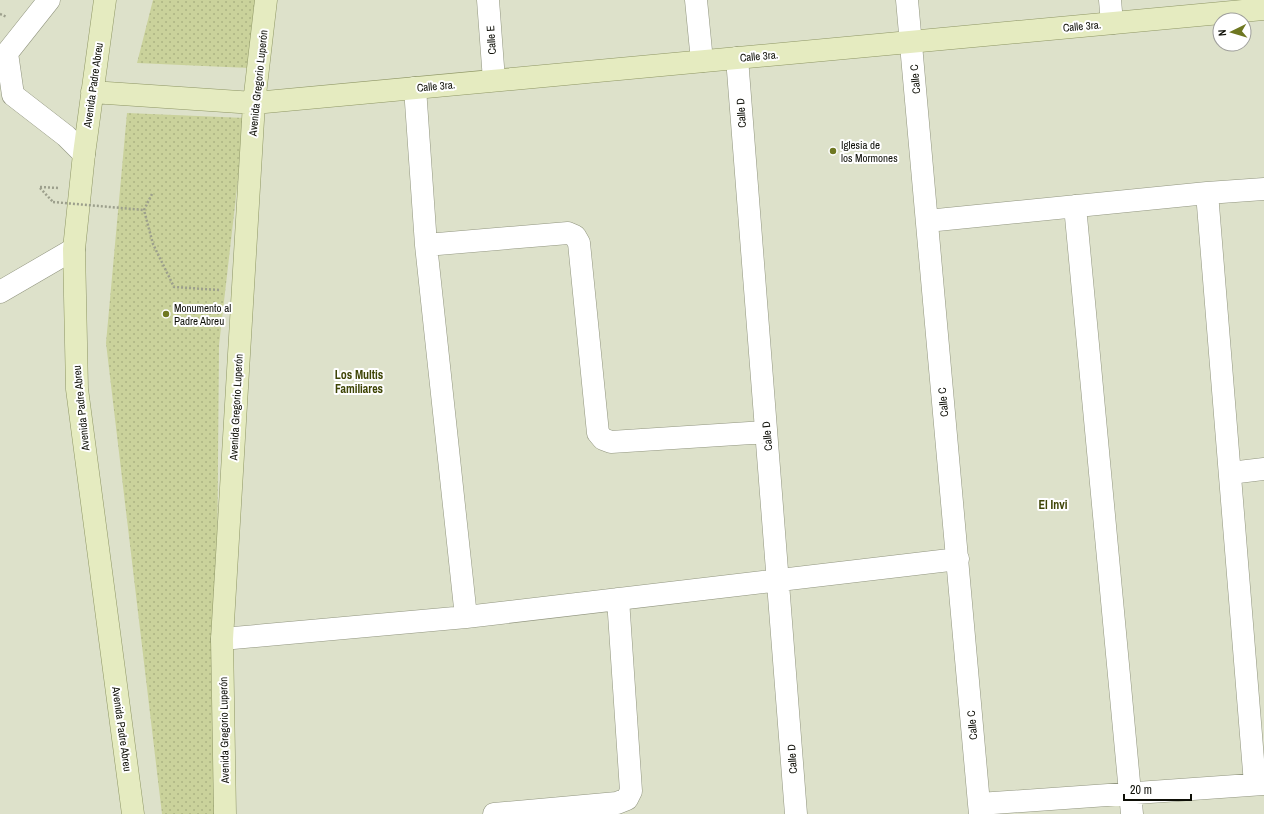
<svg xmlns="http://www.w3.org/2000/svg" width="1264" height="814" font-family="'Archivo Narrow',sans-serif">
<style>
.grass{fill:url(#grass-dots)}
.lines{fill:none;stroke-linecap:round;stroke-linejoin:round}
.minor-casing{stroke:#91957f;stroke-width:23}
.major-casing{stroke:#8e9664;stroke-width:23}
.path{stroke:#9c9f8c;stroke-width:2.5;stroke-dasharray:2 2;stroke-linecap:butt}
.minor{stroke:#fff;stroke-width:22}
.major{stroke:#e5ebc0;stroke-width:22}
.path-bridge{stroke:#9c9f8c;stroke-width:2.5;stroke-dasharray:2 2;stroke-linecap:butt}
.poi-dot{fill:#6e7721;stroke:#fff;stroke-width:1.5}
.labels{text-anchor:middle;stroke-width:4;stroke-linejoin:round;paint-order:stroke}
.street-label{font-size:11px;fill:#0e0f07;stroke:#fff}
.poi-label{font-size:11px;fill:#0e0f07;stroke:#fff;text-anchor:start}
.neighbourhood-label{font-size:12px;font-weight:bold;fill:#3e4405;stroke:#fff}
</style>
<defs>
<pattern id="grass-dots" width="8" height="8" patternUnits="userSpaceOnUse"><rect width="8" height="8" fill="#cad29b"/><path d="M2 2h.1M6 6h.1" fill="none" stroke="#acb384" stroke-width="1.8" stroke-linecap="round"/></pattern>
</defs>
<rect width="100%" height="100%" fill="#dde1ca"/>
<path class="grass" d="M153,0H257L249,68L137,63Z
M127,113L245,118L219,345L215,814H162L106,343Z"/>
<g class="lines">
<defs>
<path id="minor" d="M49,0L7,53L13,95L66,136L84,154
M488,0L494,80
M696,0L702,61
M907,0L979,804
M1110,0L1112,23
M737,58L796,814
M415,88L426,245L466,617
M1207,193L1255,784
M1075,206L1132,814
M927,221L1207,193L1264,189
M426,245L568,233L575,236L579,243L598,433L603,439L611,442L766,432
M0,292L74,249
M1230,473L1264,469
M222,639L466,617L958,559
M494,814L617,803L627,799L631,791L618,599
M980,814L979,804L1264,784"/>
<path id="major" d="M105,0L84,154L74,249L77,389L133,814
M92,92L254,103L1264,9
M225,814L222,639L254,103L266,0"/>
</defs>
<use href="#minor" class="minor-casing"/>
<use href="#major" class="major-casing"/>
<path class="path" d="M0,14L7,17
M40,187L59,188
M40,188L53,202
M152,194L144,210L153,244L174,287L220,290"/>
<use href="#minor" class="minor"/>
<use href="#major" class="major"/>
<path class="path-bridge" d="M53,202L144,210"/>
</g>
<g class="poi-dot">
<circle cx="833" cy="151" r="4"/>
<circle cx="166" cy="314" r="4"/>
</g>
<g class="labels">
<g class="street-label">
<text transform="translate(1082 26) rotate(-5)" y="4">Calle 3ra.</text>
<text transform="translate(491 40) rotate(-94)" y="4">Calle E</text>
<text transform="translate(759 56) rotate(-5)" y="4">Calle 3ra.</text>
<text transform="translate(915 79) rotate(-95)" y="4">Calle C</text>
<text transform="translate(258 83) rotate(-84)" y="4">Avenida Gregorio Luperón</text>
<text transform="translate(93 85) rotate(-82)" y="4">Avenida Padre Abreu</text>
<text transform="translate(436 86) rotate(-5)" y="4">Calle 3ra.</text>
<text transform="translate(741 113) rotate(-94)" y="4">Calle D</text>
<text transform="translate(943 402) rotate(-95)" y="4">Calle C</text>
<text transform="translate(236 407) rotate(-87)" y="4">Avenida Gregorio Luperón</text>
<text transform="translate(81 408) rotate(-96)" y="4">Avenida Padre Abreu</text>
<text transform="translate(767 436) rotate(-95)" y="4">Calle D</text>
<text transform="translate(972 725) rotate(-95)" y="4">Calle C</text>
<text transform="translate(122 729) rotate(82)" y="4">Avenida Padre Abreu</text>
<text transform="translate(224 730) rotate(-91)" y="4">Avenida Gregorio Luperón</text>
<text transform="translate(792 759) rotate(-94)" y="4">Calle D</text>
</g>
<g class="poi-label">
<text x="841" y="149">Iglesia de<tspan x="841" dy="13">los Mormones</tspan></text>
<text x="174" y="312">Monumento al<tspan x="174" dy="13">Padre Abreu</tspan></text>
</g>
<g class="neighbourhood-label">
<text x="359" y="379">Los Multis<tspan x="359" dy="14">Familiares</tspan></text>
<text x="1053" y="509">El Invi</text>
</g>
</g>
<g transform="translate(1232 32) rotate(265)"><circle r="19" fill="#ffffff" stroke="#9f9f9c"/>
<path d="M0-3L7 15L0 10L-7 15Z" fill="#6e7721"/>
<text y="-6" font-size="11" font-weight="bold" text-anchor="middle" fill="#0e0f07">N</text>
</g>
<path d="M1124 794v6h67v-6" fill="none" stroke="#0e0f07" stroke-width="2"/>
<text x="1130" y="794" font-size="12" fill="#0e0f07" stroke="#ffffff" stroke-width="3" paint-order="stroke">20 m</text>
</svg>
